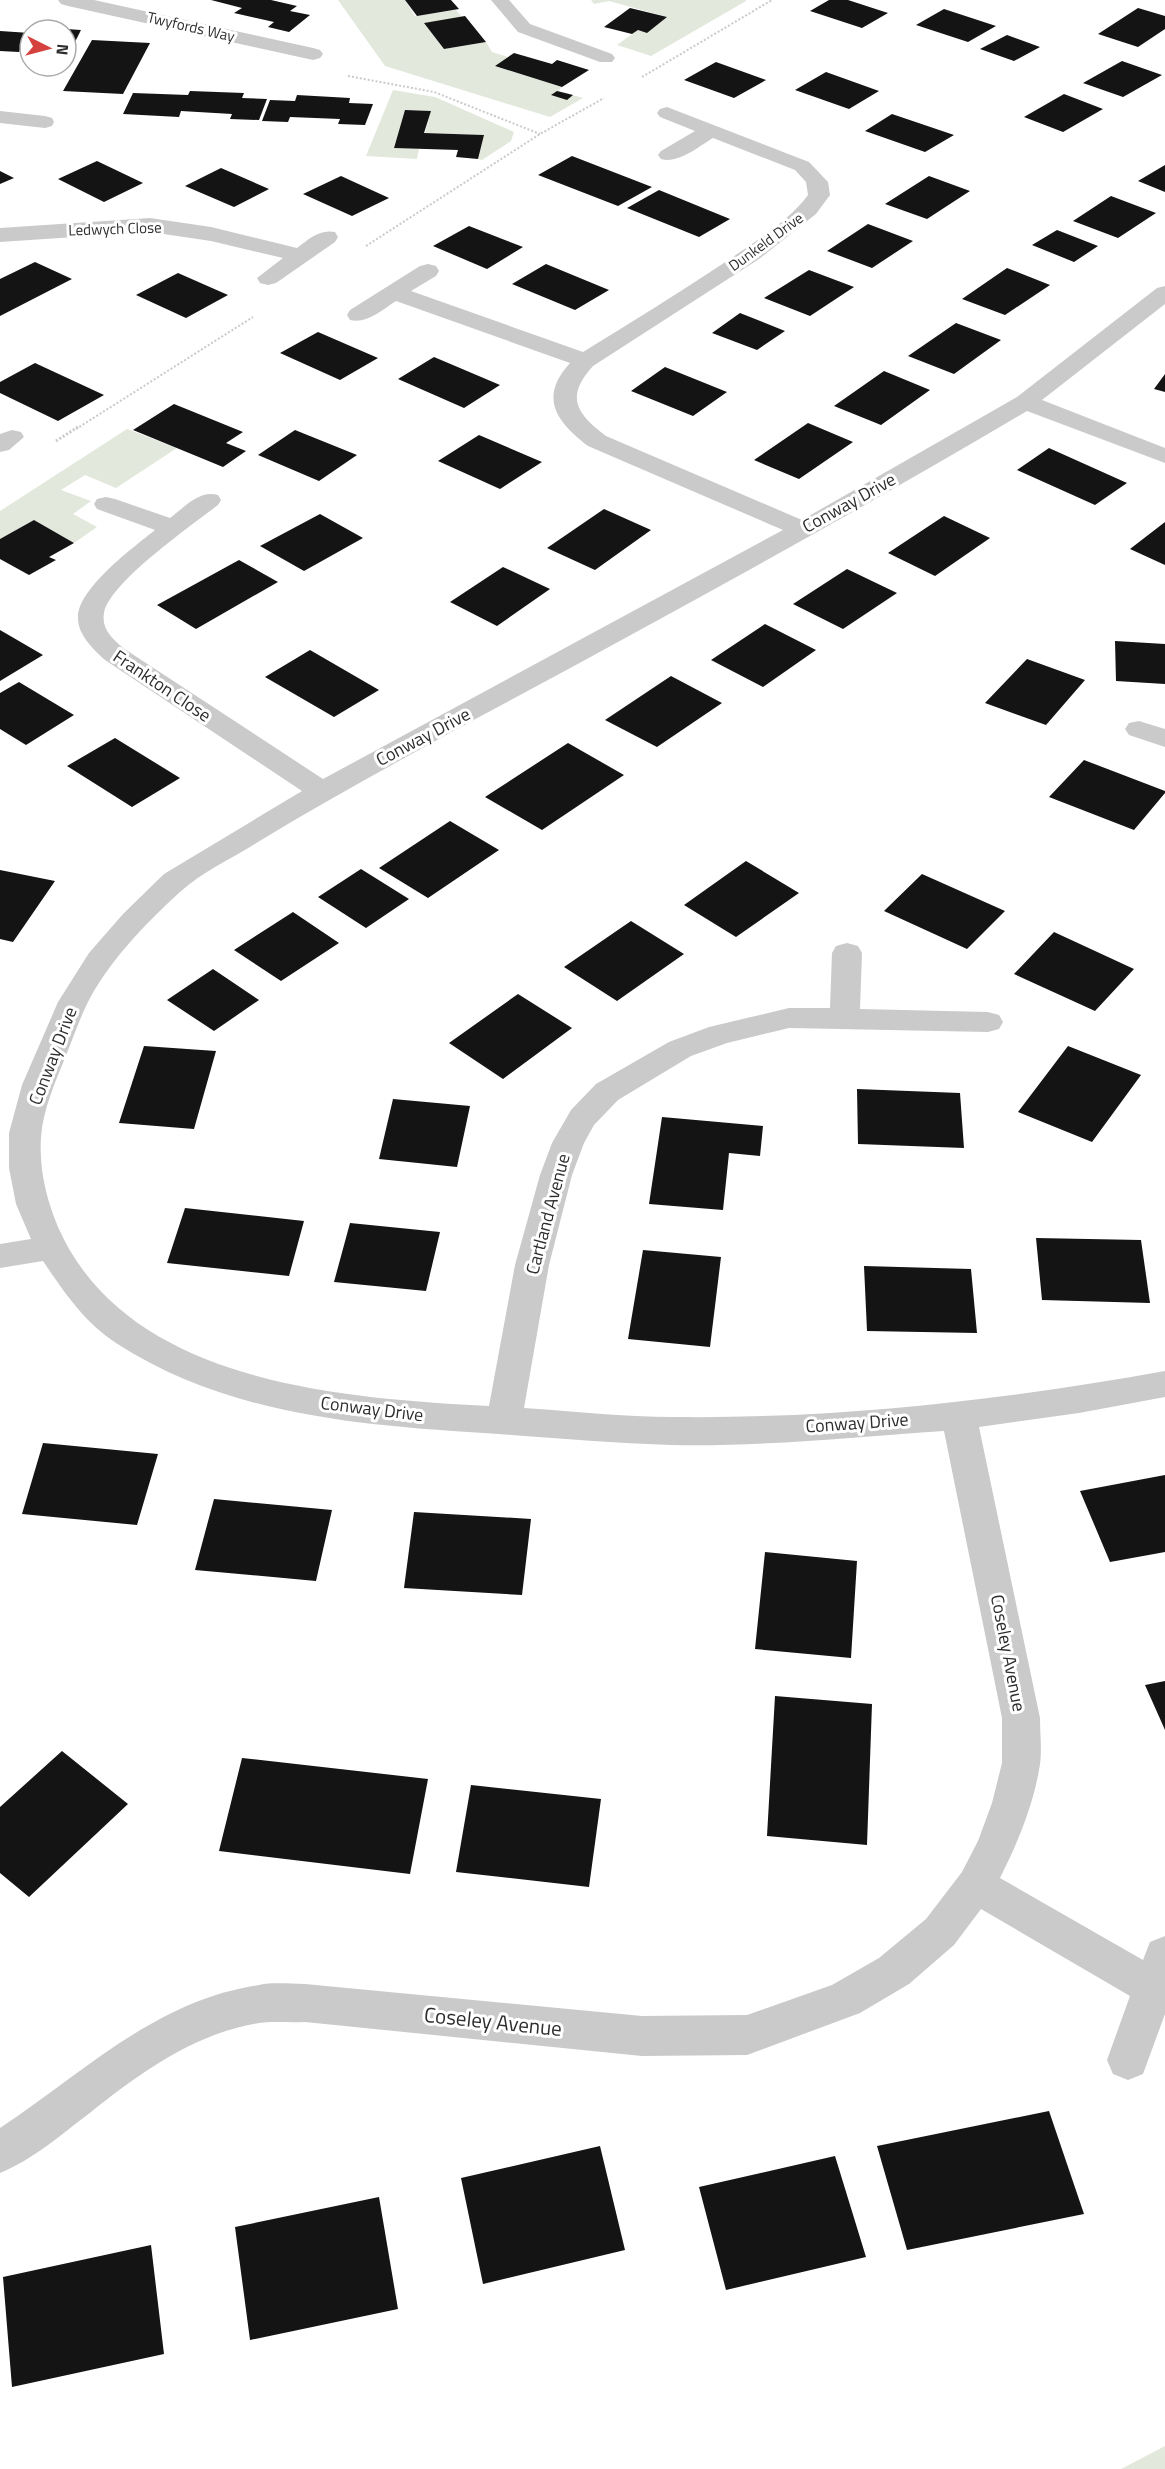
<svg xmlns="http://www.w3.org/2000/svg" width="1165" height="2469" font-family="'Titillium Web',sans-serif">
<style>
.green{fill:#e2e9dc}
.building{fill:#141414}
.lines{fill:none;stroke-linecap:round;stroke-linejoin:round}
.path-far1{stroke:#cacaca;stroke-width:2;stroke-dasharray:2 2;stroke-linecap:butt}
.path{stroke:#cacaca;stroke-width:3;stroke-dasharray:2 2;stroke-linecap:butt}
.lane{fill:#cacaca;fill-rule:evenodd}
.street{fill:#cacaca;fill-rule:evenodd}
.labels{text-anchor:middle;stroke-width:6;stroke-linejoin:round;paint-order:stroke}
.far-street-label{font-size:15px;fill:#2d2d2d;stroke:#fff}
.street-label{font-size:18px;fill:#2d2d2d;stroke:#fff}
.near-street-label{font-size:21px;fill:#2d2d2d;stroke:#fff}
</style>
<rect width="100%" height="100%" fill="#fff"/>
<path class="green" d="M338,0H405L415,16L456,10L462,17L425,23L444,49L486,42L492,52L508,57L495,66L562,87L558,91L583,98L550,117L385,66Z
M591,0H746V1L651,56L617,45L638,30L647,32L667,17L609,1L594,4Z
M393,90L435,97L514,132L511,141L482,160L478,159L484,135L425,133L431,111L406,110L394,147L419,149L417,159L366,156Z
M127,429L177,448L116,488L85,475L61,490L91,501L73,514L97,527L74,543L34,520L0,539V511Z
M1165,2446V2469H1121Z"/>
<path class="building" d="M211,0H271L297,6L290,11L310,15L289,32L268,27L274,22L234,13L242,8Z
M405,0H451L459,9L417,16Z
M829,0H848L888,13L862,28L810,11Z
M630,8L667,17L647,33L638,30L632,34L604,27Z
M1138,8L1165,16V29L1138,47L1098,34Z
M944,9L996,26L968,42L916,25Z
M465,16L486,42L444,49L424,23Z
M66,29L81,30L71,50H66Z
M0,31L30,33V48H22L19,52L0,51Z
M1007,35L1040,47L1014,61L980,49Z
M92,40L150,43L123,94L63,91Z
M514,53L552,64L557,60L589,70L562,87L495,66Z
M1122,61L1162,75L1123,97L1083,83Z
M716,62L766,80L734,98L684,80Z
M826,72L879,91L849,109L795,90Z
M190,91L244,93L242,98L267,99L259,120L230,119L232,114L181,111L179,117L123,114L133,93L188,95Z
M557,91L573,95L567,100L551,95Z
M1064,94L1103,109L1063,132L1024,117Z
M297,95L350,98L349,103L373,104L365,125L338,124L340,119L290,117L288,122L262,121L270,100L295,101Z
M405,110L431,111L424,133L484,135L478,159L456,157L458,150L394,148Z
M892,114L954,135L925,152L865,131Z
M572,156L652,187L618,206L538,175Z
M97,161L143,183L104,202L58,179Z
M1165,165V192L1138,181Z
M221,168L269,189L234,207L185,186Z
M0,171L14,178L0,184Z
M341,176L389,198L352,216L303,194Z
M929,176L970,191L927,219L885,204Z
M659,190L730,219L699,237L627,208Z
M1111,196L1156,213L1118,238L1073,221Z
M868,224L913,241L872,268L827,251Z
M469,226L523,247L487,269L433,246Z
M1057,230L1098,246L1074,262L1032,245Z
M35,262L72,279L0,316V279Z
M546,264L609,290L575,310L512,284Z
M1007,268L1050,285L1005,315L962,299Z
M809,270L854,287L810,316L764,298Z
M178,273L228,295L186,318L136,295Z
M740,313L785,331L757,350L712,333Z
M956,323L1001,340L954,374L908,356Z
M318,332L378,358L340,380L280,353Z
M434,357L500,385L464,408L398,379Z
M35,363L104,395L58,421L0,393V382Z
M665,367L727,392L693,416L631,391Z
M884,371L930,390L881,425L834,406Z
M1165,374V392L1154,389Z
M174,404L243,432L226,443L246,451L223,467L133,430Z
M808,423L853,442L799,479L754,460Z
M295,430L357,455L319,481L258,455Z
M479,435L542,462L500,489L438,461Z
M1049,448L1127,483L1095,505L1017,470Z
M604,509L651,530L595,570L547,548Z
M320,514L363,538L304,571L260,546Z
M944,516L990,538L935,576L888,553Z
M34,520L74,543L49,557L56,560L29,575L0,559V539Z
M1165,522V565L1130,549Z
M239,560L278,582L196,629L157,605Z
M503,567L550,589L497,626L450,602Z
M847,569L897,593L843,629L793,604Z
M765,624L816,650L763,687L711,660Z
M0,630L43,655L0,681Z
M1115,641L1165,644V684L1116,681Z
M310,650L379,690L334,717L265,677Z
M1027,659L1085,680L1046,725L985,703Z
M671,676L722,703L657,747L605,720Z
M19,682L74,715L26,745L0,729V693Z
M115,738L180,778L132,807L67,766Z
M568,743L624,775L542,830L485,797Z
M1084,760L1165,791V793L1134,830L1049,797Z
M450,821L499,850L428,898L379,868Z
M746,861L799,893L736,937L684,905Z
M361,869L409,899L366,928L318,897Z
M0,870L55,881L13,942L0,939Z
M922,874L1005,911L967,949L884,911Z
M293,912L339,943L281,981L234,950Z
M631,921L684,954L617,1001L564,967Z
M1054,932L1134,969L1095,1011L1014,974Z
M213,969L259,1000L214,1031L167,1000Z
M518,994L572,1028L503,1079L449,1043Z
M144,1046L216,1051L194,1129L119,1123Z
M1068,1046L1141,1075L1092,1142L1018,1112Z
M857,1089L960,1093L964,1148L858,1144Z
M393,1099L470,1106L457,1167L379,1159Z
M662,1117L763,1126L760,1156L729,1153L723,1210L649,1204Z
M185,1208L304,1221L289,1276L167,1263Z
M350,1223L440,1232L426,1291L334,1282Z
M1036,1238L1141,1240L1150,1303L1042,1300Z
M643,1250L721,1257L710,1347L628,1339Z
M864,1266L971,1269L977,1333L867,1331Z
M43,1443L158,1454L137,1525L22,1514Z
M1165,1475V1552L1110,1562L1080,1491Z
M214,1499L332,1510L316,1581L195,1570Z
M414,1512L531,1519L522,1595L404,1588Z
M765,1552L857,1561L851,1658L755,1649Z
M1165,1681V1730L1145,1685Z
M775,1696L872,1704L867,1845L767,1836Z
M62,1751L128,1804L29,1897L0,1873V1807Z
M242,1758L428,1779L410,1874L219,1851Z
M471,1785L601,1799L589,1887L456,1872Z
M1049,2111L1084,2214L907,2250L877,2146Z
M600,2146L625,2250L483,2284L461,2178Z
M835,2156L866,2257L726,2290L699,2187Z
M379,2197L398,2309L250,2340L235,2227Z
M151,2245L164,2354L12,2387L3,2277Z"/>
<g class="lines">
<path class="path-far1" d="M348,76L434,92L540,134
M642,77L772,0
M366,246L540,134L604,98
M76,429L253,317"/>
<path class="path" d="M56,441L78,427"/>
<path class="lane" d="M491,0H509L530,24L612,54L615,58L612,62H600L518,32Z
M0,111L45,116L52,118L54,122L52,126L45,128L0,123Z"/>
<path class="street" d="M58,0H94L313,48L320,50L323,54L320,58L313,60L68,6L61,4Z
M667,107L809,162L828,182L830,195L816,214L759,259L593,366C565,397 576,413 606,436L802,520L1017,397L1157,288L1165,286V304L1042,400L1165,448V463L1027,411C843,520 656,622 468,723C397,762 327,800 258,842C233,858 202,872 180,892C145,924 107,963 86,1006C78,1023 72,1041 65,1058C55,1082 43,1110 41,1137C39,1169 46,1198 58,1227C127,1384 342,1398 489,1406L515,1265L540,1175L552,1143L571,1110L596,1084L669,1042L709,1027L789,1008H830L832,953L836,946L847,943L858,946L862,953L860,1009L988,1012L999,1015L1003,1022L999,1029L988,1032L789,1028L727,1043L691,1056L618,1100L594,1125L584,1143L572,1175L549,1265L524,1408C573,1411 624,1417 673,1417C837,1419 1004,1400 1165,1371V1397L1079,1413L979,1427L1040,1718C1040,1733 1042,1750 1040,1764C1034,1804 1018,1842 1000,1878L1143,1960L1150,1942L1165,1936V2014L1143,2074L1128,2080L1113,2074L1107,2060L1130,1996L981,1909L954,1945L909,1984L860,2013L747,2055L642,2056L305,2022C290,2023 274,2021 259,2023C195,2033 140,2073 91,2112C62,2134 34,2159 0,2173V2128C83,2073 156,2000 259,1985C274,1982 290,1984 305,1984L642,2016L747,2015L832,1985L879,1958L926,1919L962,1872L978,1841L992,1803L1002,1763V1718L944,1431C854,1437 762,1447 671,1445C614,1443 556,1438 499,1434C367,1426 230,1417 116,1343C84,1322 64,1292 43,1261L0,1268V1244L31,1239L16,1204L9,1168V1133L22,1085L58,1002L89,953L123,914L164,874L302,791L105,660C93,649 78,635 78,618C77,589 134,547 155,530L97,509L94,504L97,499L106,497L115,499L170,518C185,507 199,490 218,495L221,500L218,505C192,525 109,583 104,613C101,629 113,639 123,648L323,779L783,530L588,446C557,422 538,398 570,363L396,301C382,310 367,324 350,320L347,315L350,310L420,266L428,264L436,266L439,271L436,276L411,291L583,352C632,322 682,291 730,259C757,240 789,221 808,195L806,182L795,170L713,138C698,147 678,164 661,159L658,155L661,151L695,131L660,117L657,113L660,109Z
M150,218L211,227L297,248C309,239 319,229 335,232L338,237L335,242L276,283L268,285L260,283L257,278L283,258L211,241L150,232L0,242V228Z
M12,430L21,432L24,437L9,450L0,452V434Z
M1139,721L1165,729V747L1129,735L1125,729L1129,723Z"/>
</g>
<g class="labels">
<g class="far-street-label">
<text transform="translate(191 27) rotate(13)" y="5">Twyfords Way</text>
<text transform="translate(115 229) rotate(-2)" y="5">Ledwych Close</text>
<text transform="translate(766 242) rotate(-36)" y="5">Dunkeld Drive</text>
</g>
<g class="street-label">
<text transform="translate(849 503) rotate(-29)" y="6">Conway Drive</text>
<text transform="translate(162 686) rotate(34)" y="6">Frankton Close</text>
<text transform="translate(423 737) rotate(-28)" y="6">Conway Drive</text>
<text transform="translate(53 1056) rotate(-69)" y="6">Conway Drive</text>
<text transform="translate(548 1214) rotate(-75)" y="6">Cartland Avenue</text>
<text transform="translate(372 1409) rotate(7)" y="6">Conway Drive</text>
<text transform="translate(857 1423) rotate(-4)" y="6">Conway Drive</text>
<text transform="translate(1008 1653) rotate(79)" y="6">Coseley Avenue</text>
</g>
<g class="near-street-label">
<text transform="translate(493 2022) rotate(6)" y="7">Coseley Avenue</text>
</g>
</g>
<g transform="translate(48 48) rotate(96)"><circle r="28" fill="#ffffff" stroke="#ababab" stroke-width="1.5"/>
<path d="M0-4.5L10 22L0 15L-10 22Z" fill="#d5413f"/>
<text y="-9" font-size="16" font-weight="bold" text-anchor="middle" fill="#2d2d2d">N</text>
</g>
</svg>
